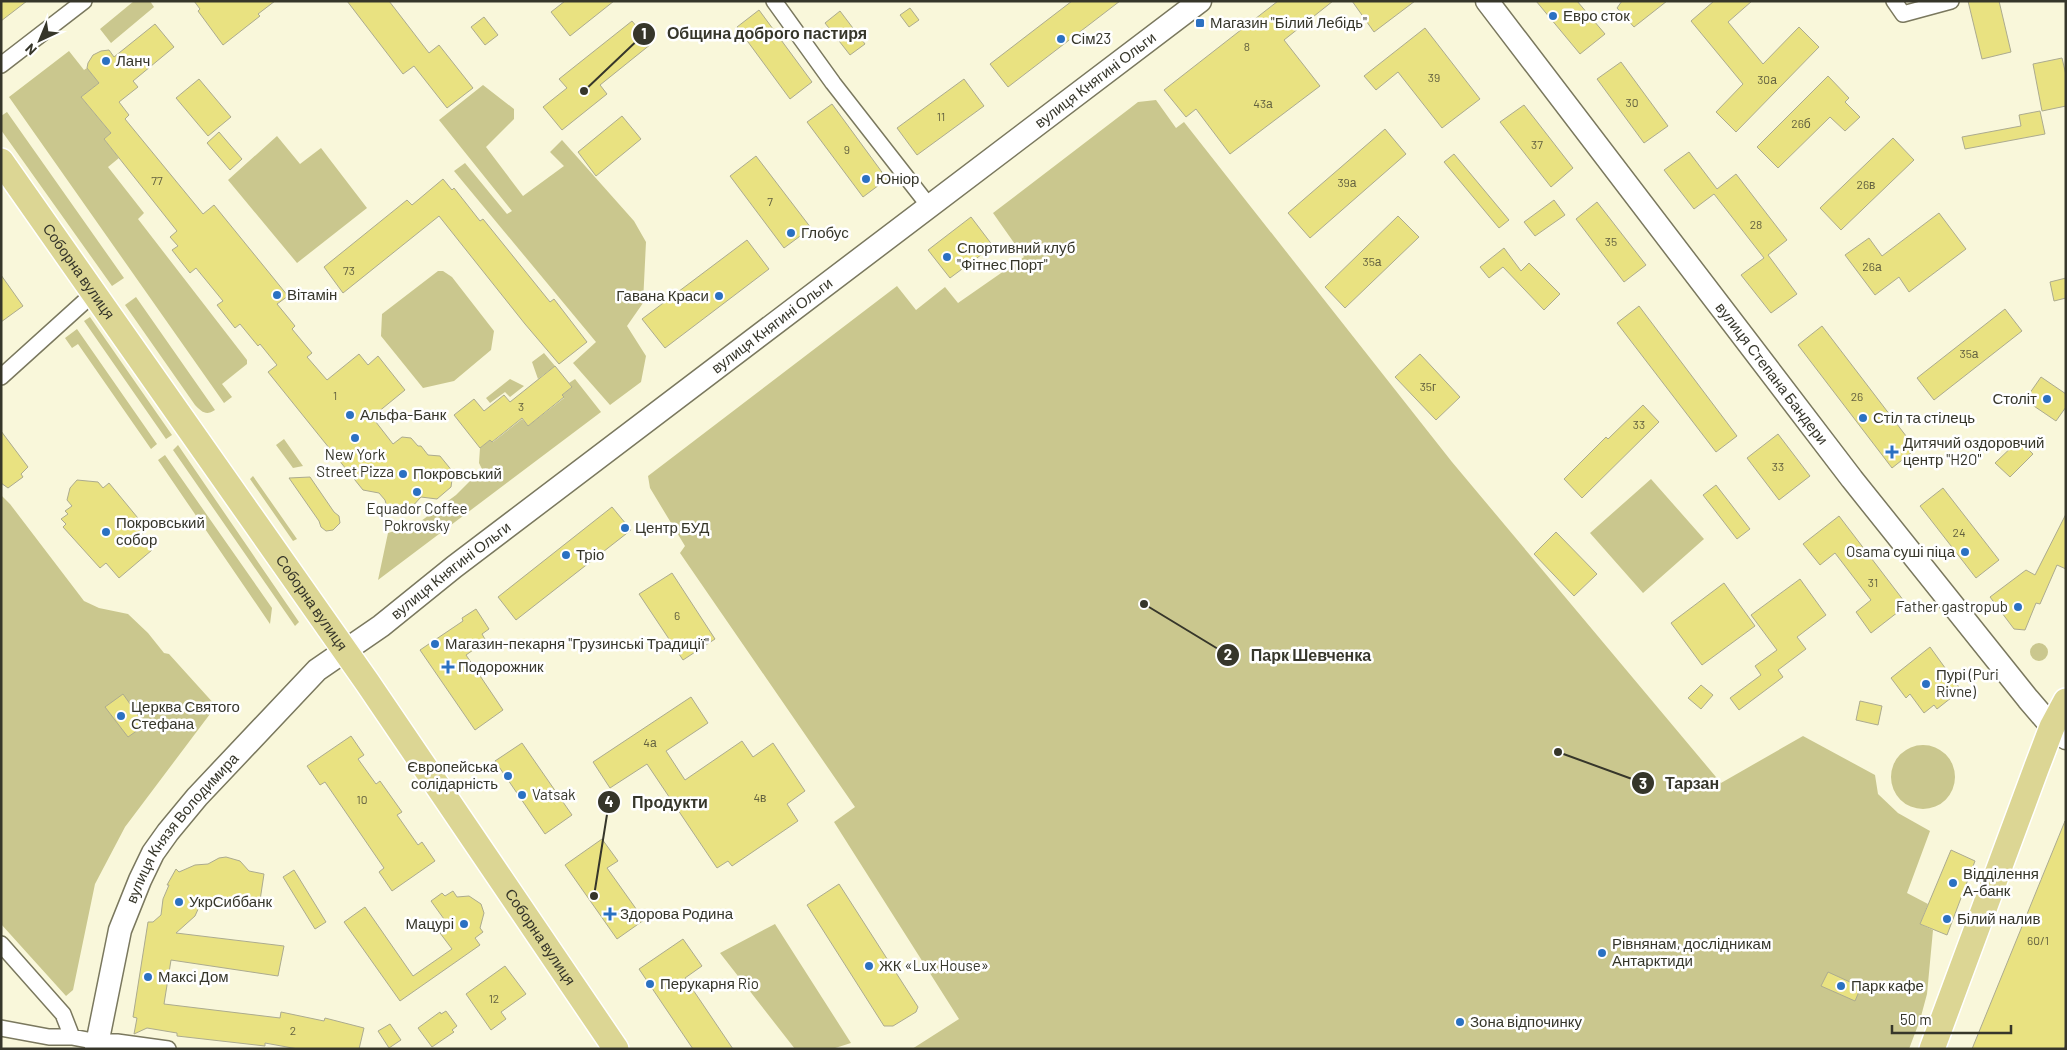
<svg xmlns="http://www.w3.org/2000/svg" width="2067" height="1050" font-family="Barlow,sans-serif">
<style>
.green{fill:#cac78e}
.building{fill:#e9e281;stroke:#acab8f}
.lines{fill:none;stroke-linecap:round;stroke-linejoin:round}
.street-casing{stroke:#7a785e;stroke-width:18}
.secondary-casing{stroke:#7a785e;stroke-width:25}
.primary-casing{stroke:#fff;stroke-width:28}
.street{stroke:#fff;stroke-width:15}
.secondary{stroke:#fff;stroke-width:22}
.primary{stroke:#dcd694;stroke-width:25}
.poi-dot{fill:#2b71c2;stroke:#fff;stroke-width:2}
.labels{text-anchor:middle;stroke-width:5;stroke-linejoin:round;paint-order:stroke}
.number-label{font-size:12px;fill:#636140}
.poi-label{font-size:15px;fill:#36362a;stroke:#fff;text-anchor:start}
.street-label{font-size:15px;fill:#36362a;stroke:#fff}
.leader{fill:none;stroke:#36362a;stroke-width:2}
.callout-dot{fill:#36362a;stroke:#fff;stroke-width:2}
.mark-label{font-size:15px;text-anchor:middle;font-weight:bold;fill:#fff}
.callout-label{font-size:16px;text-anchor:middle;font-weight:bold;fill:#36362a;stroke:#fff;stroke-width:5;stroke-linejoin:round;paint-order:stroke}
</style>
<rect width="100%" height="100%" fill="#f9f7da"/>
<path class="green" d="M134,1H150L154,7L111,43L100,29Z
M69,51L84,70L87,68L99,83L81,97L111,133L104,139L119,158L108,167L144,213L138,219L247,360V364L222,384L232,397L224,403L9,97Z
M483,85L514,109V119L486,147L523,196L564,166L550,152L562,140L634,221L646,242L643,303L627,326L646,356L641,382L610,405L573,363L596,342L454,171L465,163L507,214L512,211L439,120Z
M1156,100L1176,128L1184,122L1452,462L1721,783L1803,736L1875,775L1878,794L1898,813L1930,831L1907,893L1928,904L1920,924L1933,930L1927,994L1920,1020L1909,1049H912L959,1019L834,822L855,807L680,553L685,546L650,488L648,476L897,286L916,310L945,287L958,303L1024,257L993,213L1129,109L1138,102Z
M7,112L124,278L112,286L1,130V116Z
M277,136L300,164L321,148L367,208L297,263L228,180Z
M438,271H443L452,277L494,331L491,350L454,381L423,388L381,336L382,314Z
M136,297L215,410C206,416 202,412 195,405L125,305Z
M90,317L172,435L166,439L84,321Z
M77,329L157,444L151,449L78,344L72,348L65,338Z
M544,353L555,366L538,379L532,362Z
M510,379L524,386L510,397L505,392L490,403L486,398Z
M575,379L601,412L378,580L388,533L417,524L456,495L482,469L479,463L480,448L490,440L493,442L522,419L528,426L564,398L562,395L572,387L569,383Z
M284,439L303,466L293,468L276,445Z
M178,445L299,622L295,626L173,450Z
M165,455L272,608L270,624L158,460Z
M253,476L297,539L293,541L250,479Z
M1651,479L1704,539L1643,593L1590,533Z
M1,495L10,504L84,601L99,608L128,614L148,633L164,653L169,654L216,706L125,827L95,884L73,990L66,996L1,924Z
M2030 652a9 9 0 1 1 18 0a9 9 0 1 1-18 0Z
M1891 777a32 32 0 1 1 64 0a32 32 0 1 1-64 0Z
M775,924L851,1043L832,1049H795L720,953Z"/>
<path class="building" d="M1,1H27L1,21Z
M194,1H275L258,14L260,16L223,45L198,11L200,9Z
M347,1H389L429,53L439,45L473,88L447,108L414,66L403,74Z
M565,1H614L570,36L551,12Z
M1072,1H1120L1008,87L990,64Z
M1278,1H1333L1284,40L1320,86L1230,154L1196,109L1186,117L1164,90Z
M1352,1H1415L1374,32Z
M1536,1H1577L1605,34L1580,54Z
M1622,1H1667L1634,27L1617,8Z
M1714,1H1752L1728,22L1763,64L1799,27L1819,47L1736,132L1716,112L1743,84L1691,21Z
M1968,1H1999L2011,52L1982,59Z
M910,8L919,20L909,27L900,15Z
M759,10L812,82L790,99L737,27Z
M840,11L865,44L850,55L825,23Z
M484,17L498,35L485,45L471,27Z
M632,21L651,44L600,85L607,94L562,130L543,107L567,88L559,79Z
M155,24L174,47L133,81L138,87L119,102L129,115L125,119L203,214L214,205L288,296L277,304L295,326L292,329L312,353L307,357L327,380L359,354L368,365L378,356L405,390L372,417L393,444L402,437L411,438L418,446H421L428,455L440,456L453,472L451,487L437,499L421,497L410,509L404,512L398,513L387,507L385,500L379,493L363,490L268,372L277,365L260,344L258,346L240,324L235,328L217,305L223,301L196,268L190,273L172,250L178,246L170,237L177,231L104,139L111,133L81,97L99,83L87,68L88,63L93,55L101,51L109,50L114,57Z
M1425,28L1480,99L1442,128L1398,72L1376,90L1364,76Z
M2062,58L2066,75V106L2042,111L2033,64Z
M1621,62L1668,126L1644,143L1597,79Z
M1828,76L1849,98L1845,102L1860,117L1845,131L1830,117L1778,168L1757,147Z
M199,79L231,117L208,136L176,98Z
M964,79L984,106L917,155L897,128Z
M832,104L887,179L863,197L807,122Z
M1524,105L1573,168L1551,187L1500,122Z
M2040,111L2045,134L1965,149L1962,137L2021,126L2019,115Z
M622,116L641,139L596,176L578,152Z
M1385,129L1406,154L1310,238L1288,213Z
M219,132L242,159L230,170L207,143Z
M1893,138L1914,160L1841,230L1820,208Z
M1689,152L1717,189L1736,174L1787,240L1768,255L1797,294L1771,313L1741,275L1764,258L1714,194L1694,209L1664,170Z
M1454,154L1509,220L1499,228L1444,162Z
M756,156L811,228L784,248L730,176Z
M443,179L452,190L454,188L480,221L483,219L550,302L554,299L587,342L559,364L525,324L439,216L343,293L324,267L407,200L412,205Z
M1554,200L1565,215L1535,236L1524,222Z
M1597,202L1646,265L1624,282L1576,219Z
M1939,213L1966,249L1909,292L1899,277L1875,295L1845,255L1869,238L1882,256Z
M1398,216L1419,237L1345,308L1325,287Z
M971,217L993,246L950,278L928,250Z
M747,240L769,269L665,348L642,319Z
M1504,248L1521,271L1529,263L1560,294L1544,310L1503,267L1489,278L1480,267Z
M1,275L23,306L1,322Z
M2066,278V298L2054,301L2050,282Z
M1639,306L1737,436L1716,452L1617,323Z
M2005,309L2022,331L1934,400L1917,378Z
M1822,326L1916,449L1892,468L1798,345Z
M1420,354L1460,397L1436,420L1395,377Z
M555,366L572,387L562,395L564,397L528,426L522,418L492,442L490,440L480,448L454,415L474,399L484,411L504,395L510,402Z
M2041,377L2066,394V407L2056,421L2025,400Z
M1643,405L1659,422L1582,498L1564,479L1606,437L1608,439Z
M1,431L28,467L21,474L23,477L8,488L1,483Z
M1778,434L1810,476L1779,500L1747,458Z
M2019,440L2033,454L2010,477L1995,463Z
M310,477L334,512L339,516L340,523L333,530L326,531L321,527L319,521L289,478Z
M77,480L98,482L103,488L109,483L147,529L140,535L152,550L119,578L106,563L100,568L63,527L66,524L61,519L68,514L65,511L72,506L67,500L70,488Z
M1716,485L1750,529L1737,539L1703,495Z
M1943,488L1999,560L1976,578L1920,506Z
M612,507L631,530L516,620L498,597Z
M2066,514V569L2057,565L2040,604L2036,603L2025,630L2014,629L1990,597L2026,570L2035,575Z
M1839,516L1907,605L1871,633L1856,612L1871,600L1835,553L1820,565L1803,544Z
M1556,532L1597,574L1574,596L1534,554Z
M672,573L715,639L683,660L639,594Z
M1800,579L1826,615L1797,637L1806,649L1778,670L1783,677L1739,710L1730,698L1761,675L1755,666L1777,650L1751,615Z
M1724,583L1755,626L1702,665L1671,623Z
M476,609L489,629L482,634L486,641L466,655L503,710L475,730L420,650L463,621L462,618Z
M1930,647L1961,690L1937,709L1934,705L1924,713L1910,694L1906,698L1891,678Z
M1701,685L1713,695L1701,709L1688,698Z
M123,694L145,725L128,737L105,707Z
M691,697L708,723L666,751L685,780L742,741L753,757L773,743L805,791L787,804L798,821L732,866L728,861L717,868L647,764L610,788L593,762Z
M1860,701L1882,706L1878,725L1856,720Z
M351,736L364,755L358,759L376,784L380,781L402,812L397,815L418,845L422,842L435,861L392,891L379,872L384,868L325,782L320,785L307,766Z
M522,743L572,815L545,834L495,761Z
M2065,821L2066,1044L2064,1049H1972Z
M602,839L618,861L607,868L644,920L617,939L565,865Z
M1951,850L1975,861L1947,935L1920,924Z
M226,857L240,861L249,871L264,874L259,907L203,898L195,916L176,933L284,946L278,976L171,960L164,1004L280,1018L281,1012L324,1021L325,1018L364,1028L359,1049H298L265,1043V1046L177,1036V1033L147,1028L134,1034L137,1018L133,1017L148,922H153L161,915L163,899L169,885H167L176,869L179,872L195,865L208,864L219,858Z
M294,870L326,922L315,929L283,877Z
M839,884L918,1007L916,1012L893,1026H884L807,905Z
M453,891L457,897L469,896L481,904L484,913L480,928L483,932L475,938L480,945L400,1001L344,922L365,907L413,976L452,949L440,933L449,926L431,901L442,893L445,896Z
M683,939L702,966L685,978L733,1049H693L639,969Z
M505,966L526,994L501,1012L506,1019L491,1030L466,994Z
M1828,972L1861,987L1855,1001L1821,986Z
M446,1011L457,1026L452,1030L454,1032L432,1047L418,1028L440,1012L441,1014Z
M390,1024L401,1040L389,1048L378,1031Z"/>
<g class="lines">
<defs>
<path id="street" d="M774,1L833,83L929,206
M1894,1L1903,14L1951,1
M1,65L84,1
M1,377L95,292
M1,944L63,1014L72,1037
M1,1028L49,1037H72L98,1042H117L168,1049"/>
<g id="secondary">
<path id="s1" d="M1487,1L1852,479L2028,699L2052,727L2066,738"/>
<path id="s2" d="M96,1049L120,930L140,880L153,853L168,832L197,797L317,670L381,626L454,567L1200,1"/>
</g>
<g id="primary">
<path id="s3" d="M1,161L367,682L616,1049"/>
<path d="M1932,1049L2036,769L2052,727L2066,701"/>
</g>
</defs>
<use href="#street" class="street-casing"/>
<use href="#secondary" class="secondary-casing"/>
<use href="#primary" class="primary-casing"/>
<use href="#street" class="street"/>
<use href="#secondary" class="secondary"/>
<use href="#primary" class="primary"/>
</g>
<g class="poi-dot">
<circle cx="1553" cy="16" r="5"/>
<rect x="1195" y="18" width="10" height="10" rx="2.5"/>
<circle cx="1061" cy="39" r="5"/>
<circle cx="106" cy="61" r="5"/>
<circle cx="866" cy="179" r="5"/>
<circle cx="791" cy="233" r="5"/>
<circle cx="947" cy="257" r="5"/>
<circle cx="277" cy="295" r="5"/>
<circle cx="719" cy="296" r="5"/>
<circle cx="2047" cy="399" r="5"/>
<circle cx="350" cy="415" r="5"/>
<circle cx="1863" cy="418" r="5"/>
<circle cx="355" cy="438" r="5"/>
<path d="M1889.5 444.5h5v5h5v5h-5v5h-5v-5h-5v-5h5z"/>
<circle cx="403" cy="474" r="5"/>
<circle cx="417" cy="492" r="5"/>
<circle cx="625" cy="528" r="5"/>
<circle cx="106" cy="532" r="5"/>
<circle cx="1965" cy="552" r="5"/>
<circle cx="566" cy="555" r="5"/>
<circle cx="2018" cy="607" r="5"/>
<circle cx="435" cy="644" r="5"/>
<path d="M445.5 659.5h5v5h5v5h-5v5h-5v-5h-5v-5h5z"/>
<circle cx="1926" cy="684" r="5"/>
<circle cx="121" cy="716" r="5"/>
<circle cx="508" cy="776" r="5"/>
<circle cx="522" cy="795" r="5"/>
<circle cx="1953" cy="883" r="5"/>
<circle cx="179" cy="902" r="5"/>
<path d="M607.5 906.5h5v5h5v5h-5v5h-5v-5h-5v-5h5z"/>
<circle cx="1947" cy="919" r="5"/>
<circle cx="464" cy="924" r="5"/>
<circle cx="1602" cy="953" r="5"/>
<circle cx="869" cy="966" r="5"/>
<circle cx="148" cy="977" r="5"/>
<circle cx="650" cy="984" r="5"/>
<circle cx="1841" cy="986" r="5"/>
<circle cx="1460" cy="1022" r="5"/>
</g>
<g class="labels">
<g class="number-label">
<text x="1247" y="51">8</text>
<text x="1434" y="82">39</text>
<text x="1767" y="84">30а</text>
<text x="1632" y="107">30</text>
<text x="1263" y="108">43а</text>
<text x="941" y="121">11</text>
<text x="1801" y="128">26б</text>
<text x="1537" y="149">37</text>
<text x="847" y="154">9</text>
<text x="157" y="185">77</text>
<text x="1347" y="187">39а</text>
<text x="1866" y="189">26в</text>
<text x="770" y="206">7</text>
<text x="1756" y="229">28</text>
<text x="1611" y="246">35</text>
<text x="1372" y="266">35а</text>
<text x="1872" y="271">26а</text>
<text x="349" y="275">73</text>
<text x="1969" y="358">35а</text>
<text x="1428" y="391">35г</text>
<text x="335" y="400">1</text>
<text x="1857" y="401">26</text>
<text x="521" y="411">3</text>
<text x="1639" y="429">33</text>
<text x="1778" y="471">33</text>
<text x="1959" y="537">24</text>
<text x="1873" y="587">31</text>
<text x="677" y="620">6</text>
<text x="650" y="747">4а</text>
<text x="760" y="802">4в</text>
<text x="362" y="804">10</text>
<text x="2038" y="945">60/1</text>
<text x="494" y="1003">12</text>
<text x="293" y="1035">2</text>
</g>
<g class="poi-label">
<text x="1563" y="21">Евро сток</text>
<text x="1210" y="28">Магазин "Білий Лебідь"</text>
<text x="1071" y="44">Сім23</text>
<text x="116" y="66">Ланч</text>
<text x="876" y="184">Юніор</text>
<text x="801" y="238">Глобус</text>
<text x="957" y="253">Спортивний клуб<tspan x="957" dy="17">"Фітнес Порт"</tspan></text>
<text x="287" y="300">Вітамін</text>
<text x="709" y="301" text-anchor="end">Гавана Краси</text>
<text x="2037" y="404" text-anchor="end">Століт</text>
<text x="360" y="420">Альфа-Банк</text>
<text x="1873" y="423">Стіл та стілець</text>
<text x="1903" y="448">Дитячий оздоровчий<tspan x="1903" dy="17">центр "H2O"</tspan></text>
<text x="355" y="460" text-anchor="middle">New York<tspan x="355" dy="17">Street Pizza</tspan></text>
<text x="413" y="479">Покровський</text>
<text x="417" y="514" text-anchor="middle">Equador Coffee<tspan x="417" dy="17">Pokrovsky</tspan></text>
<text x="116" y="528">Покровський<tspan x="116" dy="17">собор</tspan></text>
<text x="635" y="533">Центр БУД</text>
<text x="1955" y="557" text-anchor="end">Osama суші піца</text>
<text x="576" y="560">Тріо</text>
<text x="2008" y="612" text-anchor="end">Father gastropub</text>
<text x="445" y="649">Магазин-пекарня "Грузинські Традиції"</text>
<text x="458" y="672">Подорожник</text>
<text x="1936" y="680">Пурі (Puri<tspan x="1936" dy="17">Rivne)</tspan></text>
<text x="131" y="712">Церква Святого<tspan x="131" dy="17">Стефана</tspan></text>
<text x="498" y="772" text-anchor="end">Європейська<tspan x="498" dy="17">солідарність</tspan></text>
<text x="532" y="800">Vatsak</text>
<text x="1963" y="879">Відділення<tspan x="1963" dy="17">А-банк</tspan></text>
<text x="189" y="907">УкрСиббанк</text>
<text x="620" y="919">Здорова Родина</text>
<text x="1957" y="924">Білий налив</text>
<text x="454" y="929" text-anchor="end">Мацурі</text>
<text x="1612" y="949">Рівнянам, дослідникам<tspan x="1612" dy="17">Антарктиди</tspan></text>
<text x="879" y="971">ЖК «Lux House»</text>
<text x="158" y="982">Максі Дом</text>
<text x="660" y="989">Перукарня Rio</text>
<text x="1851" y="991">Парк кафе</text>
<text x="1470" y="1027">Зона відпочинку</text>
</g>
<g class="street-label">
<text dy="5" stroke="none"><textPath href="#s2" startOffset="1428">вулиця Княгині Ольги</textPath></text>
<text dy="5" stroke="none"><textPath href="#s3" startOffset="135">Соборна вулиця</textPath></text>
<text dy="5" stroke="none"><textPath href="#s2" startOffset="1022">вулиця Княгині Ольги</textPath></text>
<text dy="5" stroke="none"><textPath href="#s1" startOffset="469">вулиця Степана Бандери</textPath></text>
<text dy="5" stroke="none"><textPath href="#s2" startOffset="618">вулиця Княгині Ольги</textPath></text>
<text dy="5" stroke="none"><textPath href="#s3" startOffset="540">Соборна вулиця</textPath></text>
<text dy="5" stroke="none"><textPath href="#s2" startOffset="242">вулиця Князя Володимира</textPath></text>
<text dy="5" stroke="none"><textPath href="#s3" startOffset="945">Соборна вулиця</textPath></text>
</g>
</g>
<path class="leader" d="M584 91L644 34M1144 604L1228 655M1558 752L1643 783M594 896L609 802"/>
<g class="callout-dot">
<circle cx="584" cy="91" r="5"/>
<circle cx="1144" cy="604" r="5"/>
<circle cx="1558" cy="752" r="5"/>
<circle cx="594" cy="896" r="5"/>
<circle cx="644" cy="34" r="12"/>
<circle cx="1228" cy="655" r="12"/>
<circle cx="1643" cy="783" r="12"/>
<circle cx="609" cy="802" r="12"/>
</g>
<g class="mark-label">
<text x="644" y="39">1</text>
<text x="1228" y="660">2</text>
<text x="1643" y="789">3</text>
<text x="609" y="807">4</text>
</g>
<g class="callout-label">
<text x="767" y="39">Община доброго пастиря</text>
<text x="1311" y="661">Парк Шевченка</text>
<text x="1692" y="789">Тарзан</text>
<text x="670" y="808">Продукти</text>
</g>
<rect width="2067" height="1050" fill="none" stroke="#36362a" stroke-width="5"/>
<g transform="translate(40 40) rotate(224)" stroke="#ffffff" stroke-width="4" paint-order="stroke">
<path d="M0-4L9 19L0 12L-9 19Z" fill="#36362a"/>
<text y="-8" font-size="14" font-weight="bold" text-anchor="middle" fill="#36362a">N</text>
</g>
<path d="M1892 1025v8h119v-8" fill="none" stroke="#36362a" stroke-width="2.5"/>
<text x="1900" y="1025" font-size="15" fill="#36362a" stroke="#ffffff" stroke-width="4" paint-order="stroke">50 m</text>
</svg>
